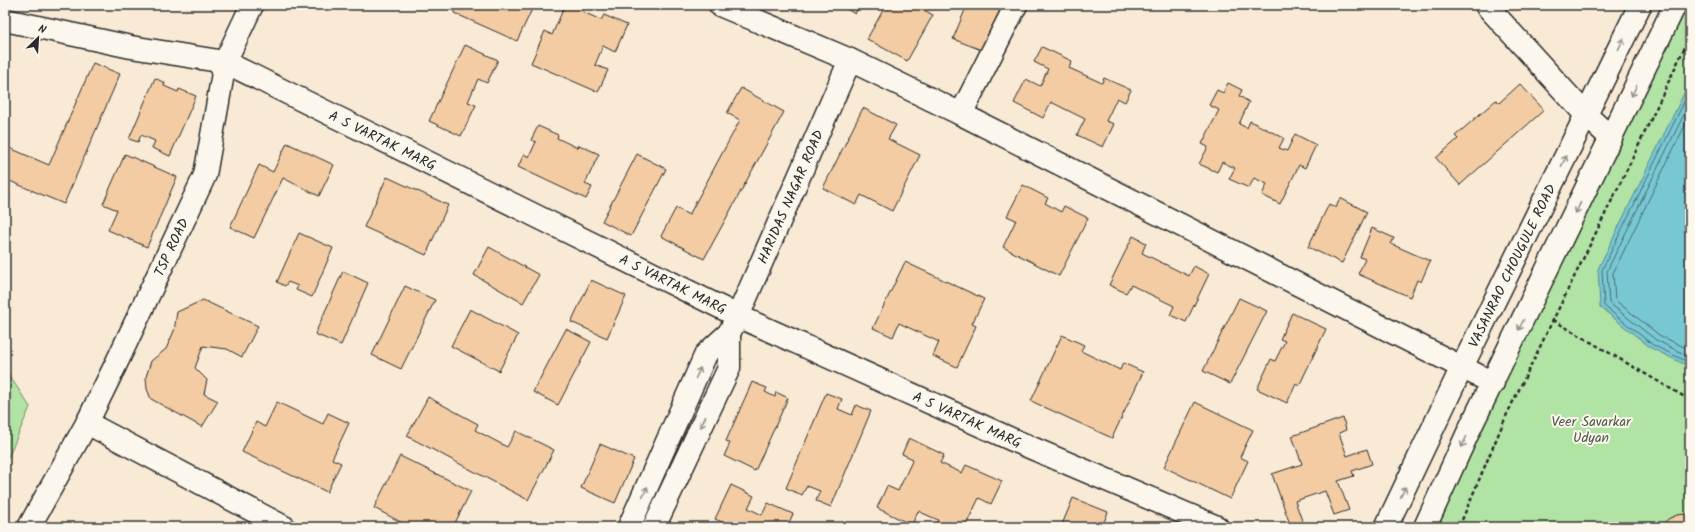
<svg xmlns="http://www.w3.org/2000/svg" width="1695" height="532" font-family="Kalam,sans-serif">
<style>
.green{fill:#b1e3a4;stroke:#6e8768}
.water{fill:#78c8d4;stroke:#598990}
.lines{fill:none;stroke-linecap:round;stroke-linejoin:round}
.shore{stroke:#4a6a6f;stroke-width:1}
.building{fill:#f3cca3;stroke:#2b2b2b}
.street-casing{stroke:#2b2b2b;stroke-width:25}
.secondary-casing{stroke:#2b2b2b;stroke-width:25}
.path{stroke:#2b2b2b;stroke-width:2.5;stroke-dasharray:4 3;stroke-linecap:butt}
.street{stroke:#fbf7ec;stroke-width:22}
.secondary{stroke:#fbf7ec;stroke-width:22}
.oneway{stroke:#93918c}
.labels{text-anchor:middle;stroke-width:4;stroke-linejoin:round;paint-order:stroke}
.street-label{font-size:14px;fill:#2b2b2b;stroke:#fbf7ec}
.park-label{font-size:14px;fill:#4c5949;stroke:#fbf7ec}
</style>
<rect width="100%" height="100%" fill="#f9ead6"/>
<filter id="ink" filterUnits="userSpaceOnUse"><feTurbulence type="fractalNoise" baseFrequency=".025" numOctaves="2"/><feDisplacementMap in="SourceGraphic" scale="8" xChannelSelector="R" yChannelSelector="G"/><feConvolveMatrix kernelMatrix="1 2 1 2 8 2 1 2 1" color-interpolation-filters="sRGB"/></filter>
<g filter="url(#ink)">
<path class="green" d="M1682,5H1690V527H1436Z
M5,369L30,407L5,465Z"/>
<path class="water" d="M1690,81V367L1651,348L1600,307L1598,269Z"/>
<g class="lines">
<path class="shore" d="M1690,90L1602,270L1604,306L1653,345L1690,363
M1690,102L1607,271L1609,303L1656,340L1690,357
M1690,115L1613,273L1615,300L1659,335L1690,350"/>
</g>
<path class="building" d="M458,5H534L517,41L454,13Z
M565,5H582L585,6L583,12L601,20L604,15L627,25L615,52L603,46L595,65L608,70L598,92L531,63L545,31L552,35Z
M840,5H860L855,14Z
M886,5H915L933,15L907,61L867,39Z
M967,5H1002L984,51L953,39Z
M465,45L498,60L487,83L478,79L468,102L476,105L461,136L429,121Z
M1042,47L1072,61L1069,68L1102,83L1104,78L1131,90L1125,102L1117,98L1106,121L1114,124L1103,147L1077,135L1085,119L1051,102L1043,118L1014,103L1026,79L1040,86L1048,69L1034,62Z
M93,63L120,74L64,204L5,179V146L49,165Z
M155,78L165,83L164,86L178,92L179,89L196,96L170,156L152,148L155,141L141,135L138,142L129,139Z
M1228,83L1242,90L1239,96L1249,102L1239,124L1247,128L1250,121L1284,138L1279,148L1287,151L1295,134L1316,145L1305,168L1299,165L1280,204L1262,195L1267,184L1254,178L1249,188L1229,179L1235,168L1222,162L1217,172L1199,164L1208,147L1202,144L1219,110L1209,105L1217,90L1223,93Z
M1520,84L1544,110L1460,185L1436,158L1458,139L1455,136L1496,100L1499,103Z
M741,88L784,112L704,259L661,236L676,208L689,215L740,120L727,113Z
M863,108L896,125L888,139L920,155L892,211L861,195L856,205L823,188Z
M538,126L558,135L557,138L578,148L579,145L599,154L585,184L592,187L586,199L518,167L524,154L529,157L536,142L531,140Z
M287,143L334,165L319,196L283,178L254,238L230,227L259,165L273,172Z
M125,154L177,177L147,247L108,230L117,210L103,204Z
M637,154L666,169L631,236L602,221Z
M387,177L448,205L426,255L364,227Z
M1023,185L1048,198L1045,203L1061,212L1064,206L1088,218L1059,276L1003,247L1016,220L1007,216Z
M1340,198L1367,212L1342,263L1308,247L1329,204L1336,208Z
M1372,228L1394,238L1391,244L1430,261L1421,282L1417,280L1410,297L1358,274L1365,259L1360,257Z
M299,233L333,248L312,297L296,290L298,286L288,282L285,286L277,282Z
M1133,236L1146,243L1142,253L1189,276L1194,266L1209,274L1186,322L1170,315L1174,306L1131,285L1126,293L1109,285Z
M489,247L539,275L523,303L474,275Z
M905,262L984,299L972,324L976,326L957,367L933,356L939,342L899,323L893,337L873,328Z
M343,271L368,283L341,345L315,334Z
M591,280L626,296L607,338L571,322Z
M405,286L435,300L401,369L372,355Z
M1239,298L1267,311L1230,384L1203,371Z
M203,300L258,326L242,357L227,349L203,346L195,368L207,380L204,394L218,401L202,427L151,399L147,389L146,377L151,361L166,349L174,331L177,312Z
M470,309L518,335L499,371L451,346Z
M1292,313L1326,329L1299,386L1296,384L1287,403L1257,389L1271,359L1275,361L1285,341L1280,339Z
M566,329L591,342L558,405L533,392Z
M1062,335L1084,345L1081,351L1120,370L1123,363L1143,372L1112,438L1031,401Z
M752,382L767,388L765,392L775,397L776,392L788,398L755,471L724,456L730,443L726,441Z
M826,393L842,399L838,409L852,415L856,405L871,411L831,507L816,501L820,491L807,486L802,495L786,488Z
M428,397L478,424L475,430L507,447L516,431L554,450L528,500L407,436Z
M277,402L323,424L328,413L349,423L332,459L341,463L327,492L242,452L256,422L265,427Z
M1195,402L1253,430L1240,457L1248,461L1230,499L1164,467Z
M1343,418L1346,430L1339,433L1347,456L1367,449L1372,464L1352,471L1354,476L1338,481L1349,510L1334,515L1325,491L1295,501L1304,526L1291,527L1272,474L1302,464L1292,436Z
M909,438L944,455L940,463L962,473L966,465L1002,481L991,504L979,498L966,525L970,527H934L938,520L918,511L912,525L877,508L887,486L898,491L913,459L902,454Z
M600,444L634,459L615,503L581,488Z
M400,456L471,491L453,527H410L374,508Z
M731,485L754,496L748,508L762,515L768,503L793,514L787,527H733L715,519Z
M1073,498L1108,512L1102,527H1061Z
M1686,514L1690,515V527H1660L1668,519L1677,515Z"/>
<g class="lines">
<defs>
<g id="street">
<path d="M720,5L850,60"/>
<path d="M1486,5L1586,115L1611,138"/>
<path id="s1" d="M5,20L131,47L225,62L738,316L1013,440L1217,527"/>
<path d="M961,114L1493,383"/>
<path d="M87,423L284,527"/>
<path id="s2" d="M29,527L87,423L115,366L205,175L225,62L252,5"/>
</g>
<g id="secondary">
<path id="s3" d="M629,527L706,354L729,333L738,316L850,60L961,114L1016,5"/>
<path d="M654,527L729,368V333"/>
<path id="s4" d="M1386,527L1462,367L1640,5"/>
<path d="M1425,527L1471,426L1675,5"/>
</g>
</defs>
<use href="#street" class="street-casing"/>
<use href="#secondary" class="secondary-casing"/>
<path class="path" d="M1553,320L1690,400
M1462,527V520L1507,414L1636,151L1690,36"/>
<use href="#street" class="street"/>
<use href="#secondary" class="secondary"/>
</g>
<defs><path id="oneway-shaft" d="M-6 0H5M1.5-3L5.5 0L1.5 3" fill="none" stroke-width="1.6" stroke-linecap="round" stroke-linejoin="round"/></defs>
<g class="oneway">
<use href="#oneway-shaft" transform="translate(1621 44) rotate(-64)"/>
<use href="#oneway-shaft" transform="translate(1634 91) rotate(116)"/>
<use href="#oneway-shaft" transform="translate(1564 161) rotate(-64)"/>
<use href="#oneway-shaft" transform="translate(1578 208) rotate(115)"/>
<use href="#oneway-shaft" transform="translate(1521 325) rotate(116)"/>
<use href="#oneway-shaft" transform="translate(698 373) rotate(-66)"/>
<use href="#oneway-shaft" transform="translate(703 422) rotate(115)"/>
<use href="#oneway-shaft" transform="translate(1464 442) rotate(115)"/>
<use href="#oneway-shaft" transform="translate(645 492) rotate(-66)"/>
<use href="#oneway-shaft" transform="translate(1403 492) rotate(-65)"/>
</g>
</g>
<g class="labels">
<g class="street-label">
<text dy="5" stroke="none"><textPath href="#s1" startOffset="400">A S VARTAK MARG</textPath></text>
<text dy="5" stroke="none"><textPath href="#s3" startOffset="370">HARIDAS NAGAR ROAD</textPath></text>
<text dy="5" stroke="none"><textPath href="#s2" startOffset="314">TSP ROAD</textPath></text>
<text dy="5" stroke="none"><textPath href="#s4" startOffset="290">VASANRAO CHOUGULE ROAD</textPath></text>
<text dy="5" stroke="none"><textPath href="#s1" startOffset="724">A S VARTAK MARG</textPath></text>
<text dy="5" stroke="none"><textPath href="#s1" startOffset="1048">A S VARTAK MARG</textPath></text>
</g>
<g class="park-label">
<text x="1591" y="426">Veer Savarkar<tspan x="1591" dy="16">Udyan</tspan></text>
</g>
</g>
<rect width="1695" height="532" fill="none" stroke="#fbf7ec" stroke-width="20"/>
<rect x="10" y="10" width="1675" height="512" fill="none" stroke="#2b2b2b" stroke-width="1.5" filter="url(#ink)"/>
<g transform="translate(38 38) rotate(25)" stroke="#fbf7ec" stroke-width="3" paint-order="stroke">
<path d="M0-3L7 15L0 10L-7 15Z" fill="#2b2b2b"/>
<text y="-6" font-size="11" font-weight="bold" text-anchor="middle" fill="#2b2b2b">N</text>
</g>
</svg>
